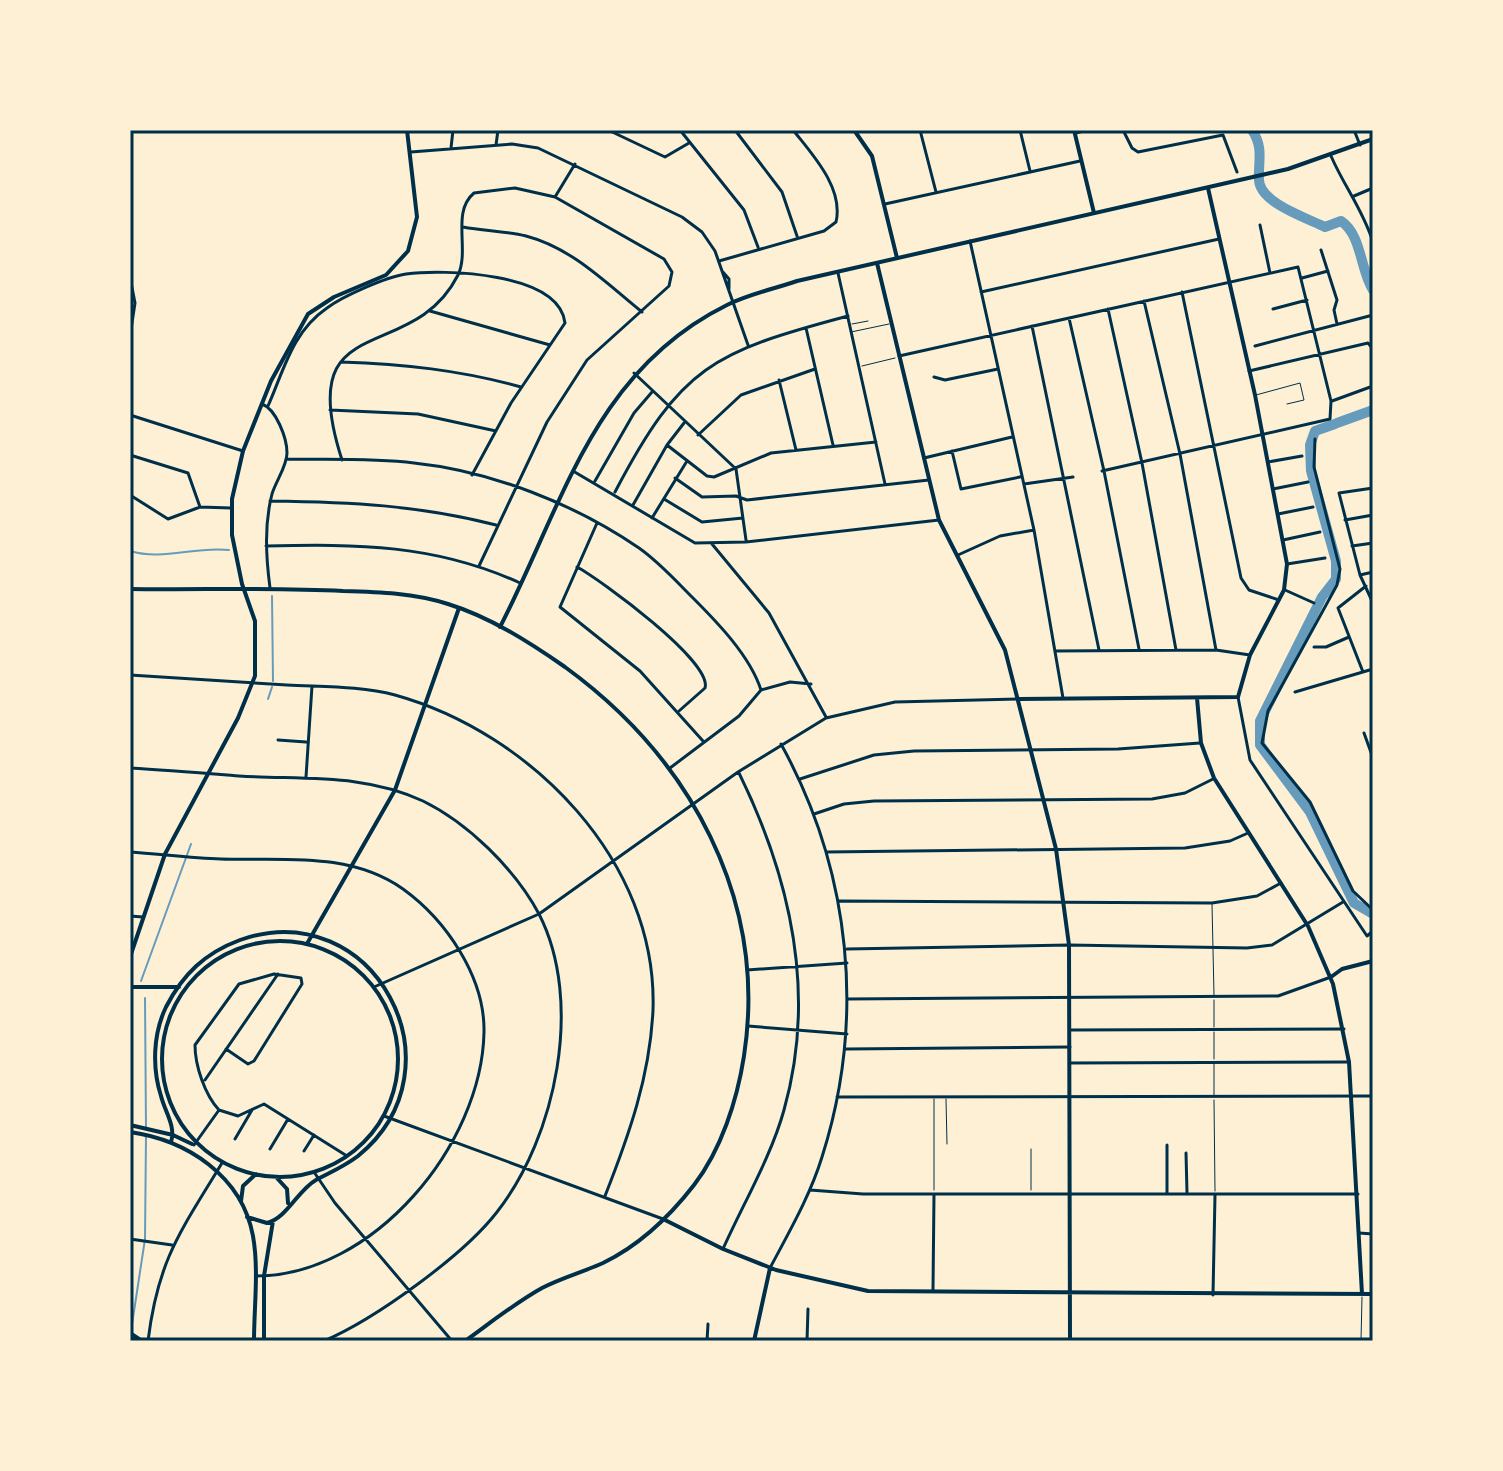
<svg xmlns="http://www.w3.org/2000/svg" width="1503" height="1471" font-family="'Alegreya Sans',sans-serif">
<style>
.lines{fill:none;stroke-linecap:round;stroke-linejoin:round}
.stream{stroke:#669bbc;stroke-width:2}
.river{stroke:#669bbc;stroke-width:10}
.service{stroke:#003049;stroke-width:1}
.minor{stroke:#003049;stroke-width:3}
.tertiary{stroke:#003049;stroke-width:4}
.secondary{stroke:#003049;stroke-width:4}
.neatline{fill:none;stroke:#003049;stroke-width:3}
</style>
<rect width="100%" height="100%" fill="#fdf0d5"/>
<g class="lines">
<path class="stream" d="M130,551C163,561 194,546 229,550
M272,596L273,681
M268,699L272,687
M141,981L191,844
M145,998L146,1129
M131,1331L145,1239L146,1135"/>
<path class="river" d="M1252,130C1264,148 1258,161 1259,180C1260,203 1307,218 1325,227L1341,221C1362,235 1360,270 1373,290
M1337,423L1373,410
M1335,424L1315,431L1310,445L1311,471L1336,561V579L1322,597L1260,721V745L1310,812L1354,903L1373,914"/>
<path class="service" d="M852,324L868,321
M851,332L889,324
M862,366L895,358
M1256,395L1300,383L1304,400L1287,404
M1212,904L1214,995
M1214,1027V1000
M1214,1032V1059
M1214,1095V1064
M946,1099L947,1144
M1214,1100L1215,1191
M934,1190V1099
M1031,1190V1149
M1361,1341L1362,1297"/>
<path class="minor" d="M608,130L665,157L689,143
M680,130L744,210L758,247
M735,130L782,192L797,236
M920,130L936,192
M979,130H995
M1020,130L1030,171
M1123,130L1132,148L1138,152L1223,135L1237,172
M1354,130L1360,145
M1076,133L1087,130
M496,145L498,130
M451,148L453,130
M411,152L512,144L538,148L682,217L702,232L715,251L748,345
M1331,156C1345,188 1362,208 1373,242
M1354,196L1373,188
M555,197L575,164
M885,204L1080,161
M1260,225L1270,273
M463,227C484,231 505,231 526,236C572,248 606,283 642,312
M970,241L1034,530L1063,698
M1321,250L1337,300L1334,310L1337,324
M719,261L824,231L836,222C844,188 812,154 793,130
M722,271L729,279V289
M838,273L885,484
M130,277L135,303L130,336
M1302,278L1328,271
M981,292L1219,239
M1182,292L1241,578L1249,590L1279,600
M1144,301L1180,454L1216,650
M1108,309L1142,463L1176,650
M1273,309L1307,300
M430,311L550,345
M1069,318L1104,471L1139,649
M1032,326L1099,650
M806,328L833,445
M1255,346L1373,315
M899,356L1298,267L1331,401L1330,419L1102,471
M341,362C403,364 460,370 521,387
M1249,371L1368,343L1373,349
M634,373L736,469L746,540
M934,377L945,380L998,369
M779,380L796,450
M1332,401L1373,386
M262,404C276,409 287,438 287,453C287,466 276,481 272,494C264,525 266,557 270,588
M268,406C284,370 292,332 327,308C343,296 386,277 406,274C443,269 559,272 565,323L511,403L472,475
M330,410L418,414L496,431
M130,415L243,451
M698,435L741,395L815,369
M1315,439L1314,467L1340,569L1337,585L1268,711L1262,743L1310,802L1353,891L1373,910
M667,445L707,476L714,477L771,453L876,442
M952,451L961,489L1020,477
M130,455L188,473L200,507
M924,458L1012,437
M286,459C328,460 371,458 414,463C491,471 575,504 639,548C659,562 676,581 693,598C718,623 750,656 761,690
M342,460C292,305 411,368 458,275C470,250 451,212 474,193L515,188L555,197L664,259L672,272L669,286L587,360L547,422L479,566
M1268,462L1302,456
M573,471L695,543L746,542L939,520
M675,478L702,497L736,496L747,500L929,480
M595,481L634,413L652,392
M1024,484L1073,477
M1373,488L1339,493L1360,575L1373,603
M1273,489L1308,482
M615,492C681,366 713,352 848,316
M130,495L168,519L200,507L231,508
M664,499L702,522L743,518
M270,501C350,502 418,505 496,525
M633,505L667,445L684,423
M1278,514L1313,507
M652,518L687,461
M1345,520L1373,515
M597,523L560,607L640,671L703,741
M1283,540L1320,532
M712,544L769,613L826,717
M266,546C357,544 435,544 520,583
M1352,546L1373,543
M958,555L1000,536L1034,530
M1287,564L1325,558
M577,567C601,580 713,662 705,688L679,711
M1360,575L1373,572
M1285,590L1314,603
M1314,647H1326L1349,637
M1055,651L1216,650L1250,655
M1363,672L1338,608L1366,586
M130,675C182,678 235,682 287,685C322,687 361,686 395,695C531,733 658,861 653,1010C650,1076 629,1135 605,1196
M1295,692L1373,669
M1238,697L1250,760L1367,936L1373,931
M1364,733L1373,758
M278,740L306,742
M130,768C166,770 202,773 239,776C302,780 363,773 423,801C468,823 515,869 539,914C584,1002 556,1137 497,1212C463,1256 375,1319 324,1341
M670,768L739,716L761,690L790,682L811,684
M306,777L312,686
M800,779L874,755L914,751L1118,749L1200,743
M814,814L844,804L874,801L1152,799L1185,793L1213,779
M130,852C160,854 191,858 221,859C282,861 349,851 403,889C446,920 485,977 484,1032C482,1145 373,1276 256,1276
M826,852L1185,848L1230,841L1248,833
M839,901L1212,903L1257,896L1281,883
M130,916L143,917
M847,949L1069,945L1247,948L1272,945L1343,902
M747,970L847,963
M374,987L539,914L738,772L826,718L895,702L1019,699
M847,999L1278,996L1331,977
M748,1026L847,1034
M1071,1030L1344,1029
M226,1049L248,1064L254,1061L302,984L301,978L274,974L239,984L195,1045C195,1066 205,1095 219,1110L238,1116L264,1104L347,1156
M846,1049L1070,1047
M1070,1063L1349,1062
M205,1080L278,974
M837,1097L1373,1096
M384,1116L663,1219
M235,1139L252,1110
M194,1145L219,1110
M270,1149L288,1119
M304,1151L314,1135
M1186,1153L1187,1193
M314,1172L335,1203L452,1341
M810,1190L863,1194H1358
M1167,1193V1145
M1359,1233L1373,1234
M130,1239L172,1245
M723,1249C743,1204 771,1157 784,1110C817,993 791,879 739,773
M770,1268C789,1232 810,1196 822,1157C866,1019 851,871 781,744
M933,1290L934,1194
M1213,1295L1215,1195
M148,1341C158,1259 181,1231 222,1163
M707,1341L708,1324
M807,1341L808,1309"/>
<path class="tertiary" d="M854,130L872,156L897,258
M1074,130L1094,213
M877,263L939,520L1005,650L1056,849L1069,945L1070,1341
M1197,698L1201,743L1214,778L1308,926L1333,984L1349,1062L1362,1294
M1019,699L1238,697L1250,655L1284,590L1287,564L1255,395L1208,188
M162 1059a118 118 0 1 1 236 0a118 118 0 1 1-236 0Z
M308,942L395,790L459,608
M130,957L165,854L238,718L255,676V621L242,584L232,535V499L243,451L271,381L308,314L334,297L386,275L408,251L417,217L407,130
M1331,977L1342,969L1373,961
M130,987H179
M130,1125L173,1135L192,1144
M130,1132C187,1140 242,1176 253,1236C259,1270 254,1307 254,1341
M171,1142C176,1126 165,1112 161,1096C152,1068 153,1034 166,1007C183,974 205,953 240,940C373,893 467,1067 358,1156C345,1166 331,1172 316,1180C298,1190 287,1218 267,1223L247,1217
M276,1177L287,1189L288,1203
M241,1201L243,1186L256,1174
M663,1219L723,1249L776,1270L868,1291L1373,1294
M264,1341V1276L273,1221
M754,1341L770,1268"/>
<path class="secondary" d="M130,589C201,590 272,587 343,591C379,592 414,593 448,604C490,617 529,642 565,667C690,758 768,899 744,1056C737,1101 721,1150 694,1185C670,1216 638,1246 603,1263C583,1272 561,1278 542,1288C515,1303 490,1323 465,1341
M500,627C563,505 593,371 727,305C749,294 774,289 797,281L1288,169L1373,139
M130,1333L142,1341"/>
</g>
<rect width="1503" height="1471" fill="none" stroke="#fdf0d5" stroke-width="264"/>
<rect x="132" y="132" width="1239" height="1207" class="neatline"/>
</svg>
